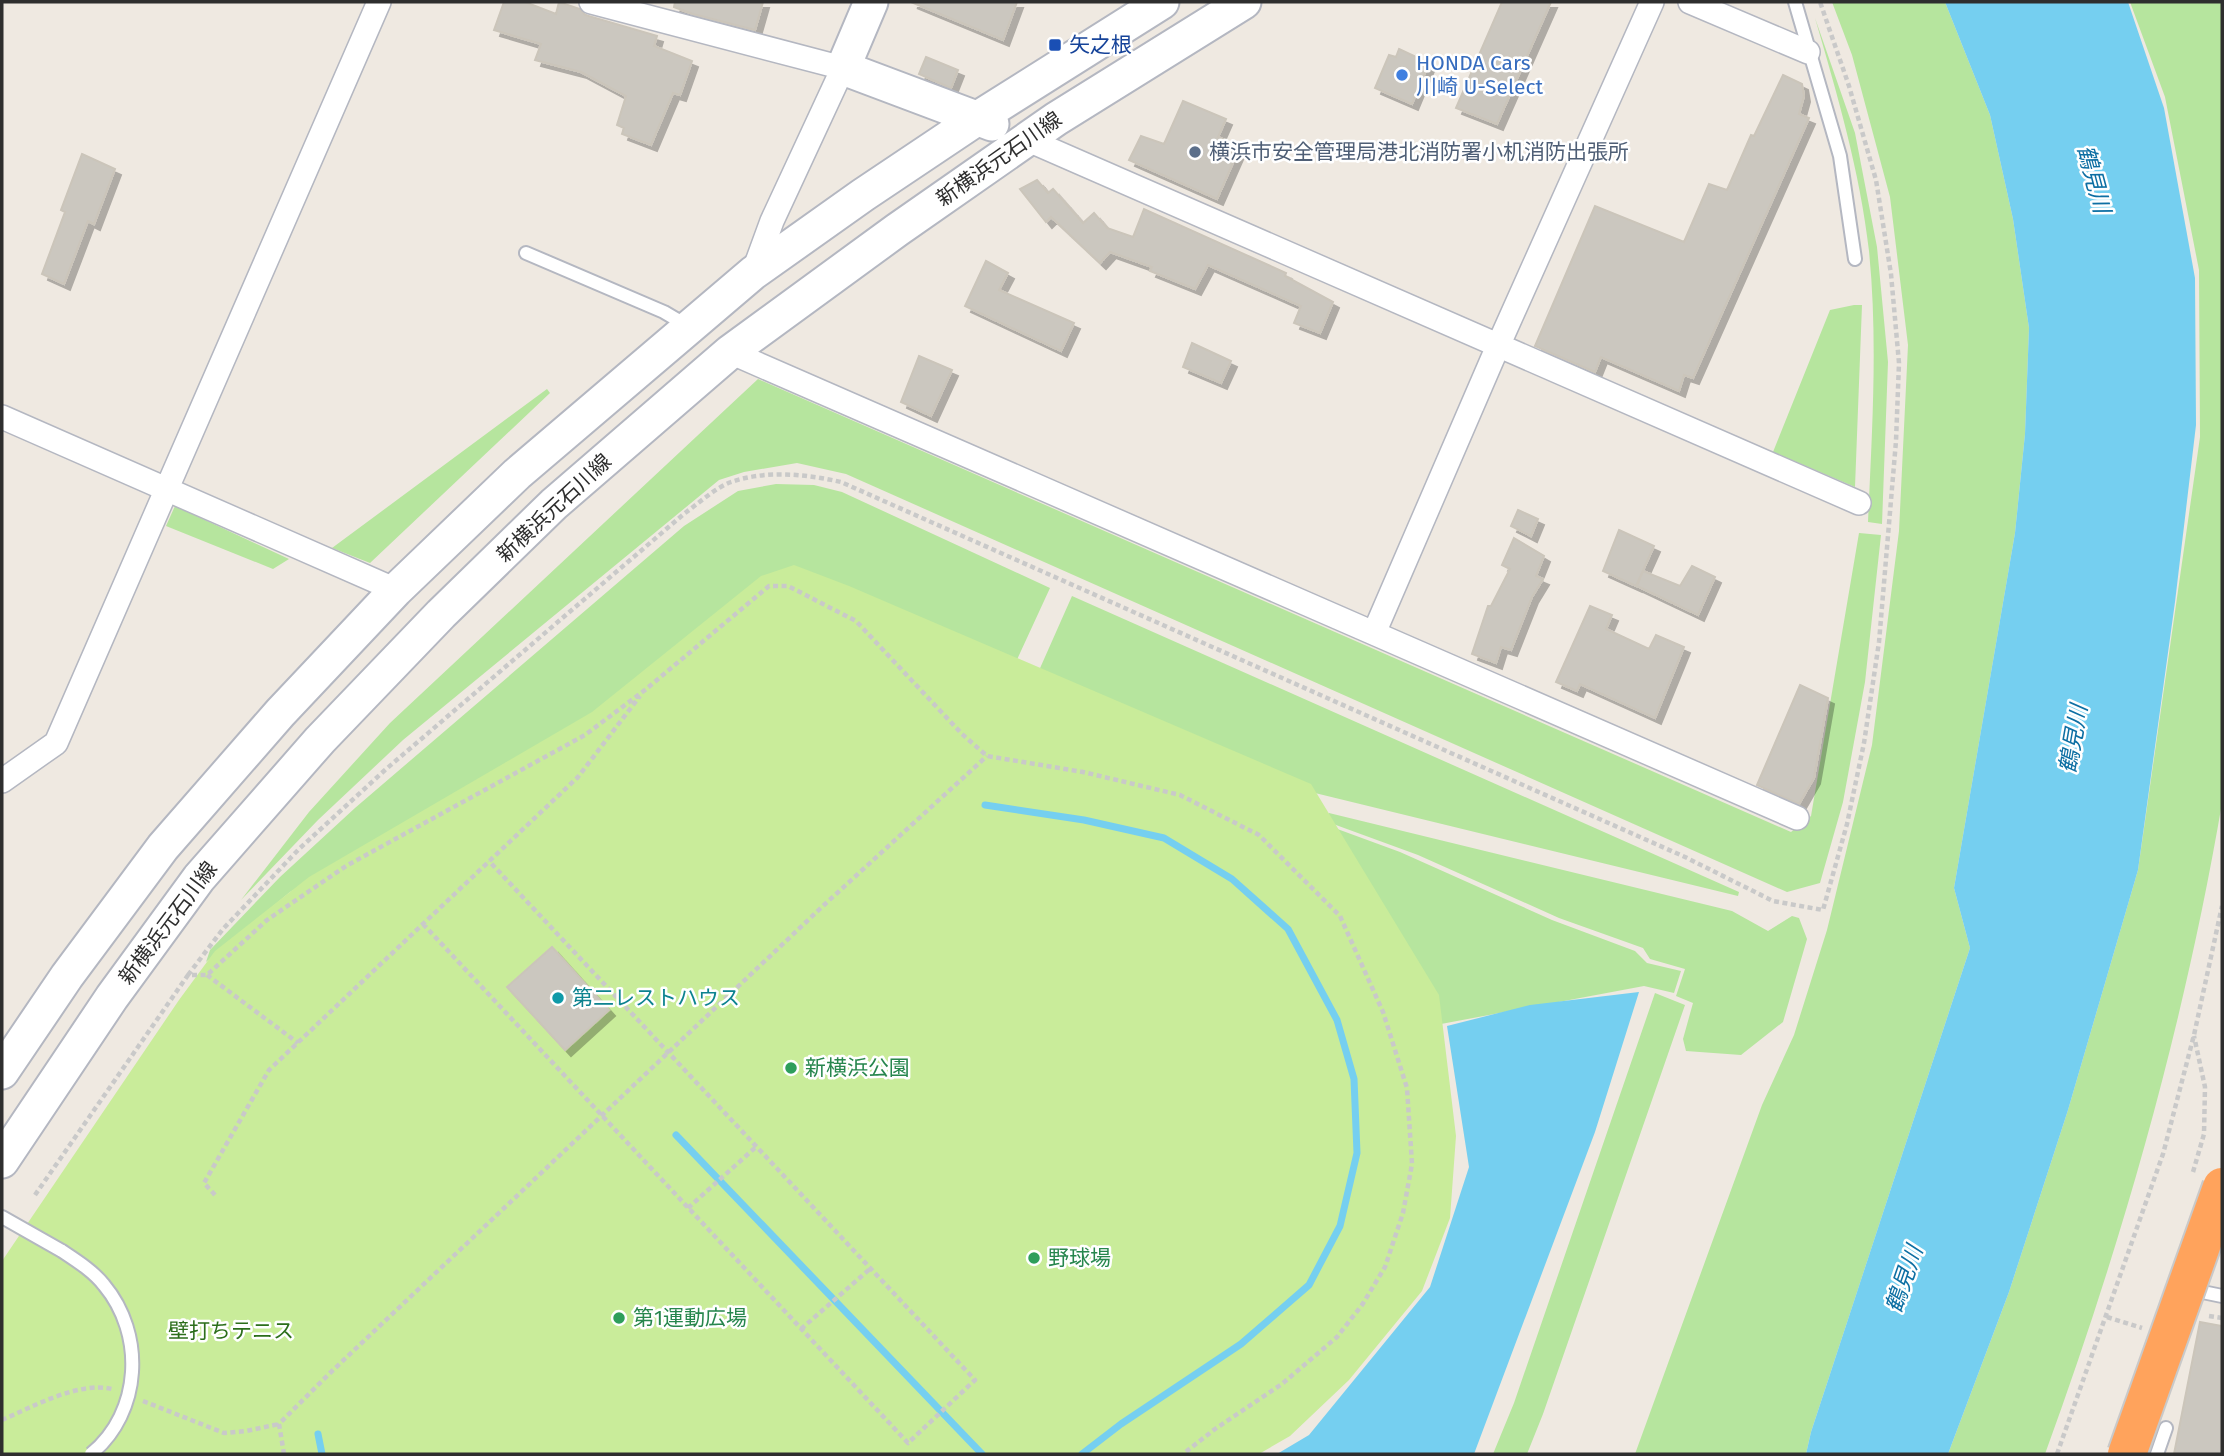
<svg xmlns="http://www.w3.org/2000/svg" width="2224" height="1456" font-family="'Fira Sans','Noto Sans JP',sans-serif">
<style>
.green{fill:#b6e59e}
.pitch{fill:#c9ec9a}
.water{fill:#75cff0}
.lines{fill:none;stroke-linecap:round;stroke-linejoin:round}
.stream{stroke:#75cff0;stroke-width:7}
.building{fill:#cbc7bf;stroke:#cbc5ba;stroke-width:2;filter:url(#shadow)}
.lane-casing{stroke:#b4b7c1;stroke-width:16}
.street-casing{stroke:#b4b7c1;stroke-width:26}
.secondary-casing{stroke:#b4b7c1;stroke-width:37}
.path{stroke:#c9c9c9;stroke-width:4.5;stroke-dasharray:5 3.5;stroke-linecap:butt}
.lane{stroke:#fff;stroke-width:12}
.street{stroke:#fff;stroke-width:23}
.secondary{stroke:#fff;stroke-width:33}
.lane-bridge-casing{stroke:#b4b7c1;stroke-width:16;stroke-linecap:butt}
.highway-bridge-casing{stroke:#c9c9c9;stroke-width:42;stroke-linecap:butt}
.lane-bridge{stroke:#fff;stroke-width:12}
.highway-bridge{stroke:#ffa35c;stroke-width:38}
.transit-dot{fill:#1a4fb4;stroke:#fff;stroke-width:2.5}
.shop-dot{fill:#3f7fe0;stroke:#fff;stroke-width:2.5}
.service-dot{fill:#5c6f8a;stroke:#fff;stroke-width:2.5}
.culture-dot{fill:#0f9aa8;stroke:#fff;stroke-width:2.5}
.leisure-dot{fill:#2e9e5b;stroke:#fff;stroke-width:2.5}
.labels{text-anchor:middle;stroke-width:5;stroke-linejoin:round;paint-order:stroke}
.transit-label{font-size:21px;fill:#164399;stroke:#fff;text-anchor:start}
.shop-label{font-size:21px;fill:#366cbe;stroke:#fff;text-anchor:start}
.service-label{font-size:21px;fill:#4e5e75;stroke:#fff;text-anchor:start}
.street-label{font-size:21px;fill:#2e2e2e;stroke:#fff}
.culture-label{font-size:21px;fill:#0d838f;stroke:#fff;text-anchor:start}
.leisure-label{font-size:21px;fill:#27864d;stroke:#fff;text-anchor:start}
.park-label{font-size:21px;fill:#2c6e1b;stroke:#fff}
.water-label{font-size:23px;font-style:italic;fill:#0d6fa3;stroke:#fff}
</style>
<defs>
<filter id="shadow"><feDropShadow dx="6" dy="6" stdDeviation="0" flood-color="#0004"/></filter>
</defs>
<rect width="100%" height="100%" fill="#efe9e1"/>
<path class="green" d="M1832,2H1945L1990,115L2013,219L2029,328L2025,434L2015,533L1954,888L1970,948L1811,1432L1806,1454H1635L1762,1105L1794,1035L1827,930L1872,745L1899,531L1908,345L1890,197L1852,55Z
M2130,2H2222V803C2184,1026 2122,1243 2045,1454H1948L2009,1292L2068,1110L2138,870L2200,437L2199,270L2165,97Z
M1815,18L1855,133L1877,247L1888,362L1882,524L1868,522C1872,430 1878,342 1869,251C1860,171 1837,94 1815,18Z
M1854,305H1862L1855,487L1773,452L1830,310Z
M758,379L1791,832L1811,816L1859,533L1881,535L1865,682L1843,802L1820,883L1787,892L846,474L797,463L744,472L719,480L403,740L318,820L241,900L309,812L390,723Z
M547,389L550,393L370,563L332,548Z
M776,484L814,485L842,492L1050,588L1014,666L587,723L290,892L206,962L210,950L280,877L355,808L684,526L738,491Z
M175,506L289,559L273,569L166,526Z
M1072,596L1739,892L1738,896L1315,793L1037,675Z
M1329,813L1732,911L1768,931L1792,916L1799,918L1807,939L1783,1022L1741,1055L1686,1051L1683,1039L1693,1003L1676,996L1685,969L1650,959L1643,948L1559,918L1418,855L1325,821Z
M1321,823L1400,852L1552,920L1635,951L1647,963L1681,971L1674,993L1644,986L1441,1024Z
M1655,993L1685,1005L1543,1414L1527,1454H1493L1514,1403Z"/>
<path class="pitch" d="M794,565L849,586L1311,784L1439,995L1456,1136L1450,1218L1422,1291L1349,1380L1290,1436L1259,1454H2V1261L179,1000L215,951L309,877L592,712L761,576Z"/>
<path class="water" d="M1945,2H2128L2164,108L2195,278L2196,425L2175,602L2138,870L2068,1110L2009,1292L1948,1454H1806L1811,1432L1970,948L1954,888L2015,533L2025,434L2029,328L2013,219L1990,115Z
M1639,992L1595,1132L1474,1454H1277L1309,1435L1430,1287L1469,1167L1447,1026L1530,1005Z"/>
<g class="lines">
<path class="stream" d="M985,805L1084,820L1164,838L1232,879L1288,929L1337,1020L1354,1079L1357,1153L1340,1226L1309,1285L1241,1344L1121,1424L1082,1454
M676,1135L982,1454
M318,1434L322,1454"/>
</g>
<path class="building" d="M504,2H525L556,14L559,2L580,9L585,15L657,36L654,46L692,61L680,95L673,93L651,145L622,134L624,128L617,125L626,96L581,72L535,60L541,44L494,30Z
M675,2H763L755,30L693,14L674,7Z
M911,2H1017L1003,40Z
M1502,2H1551L1497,124L1456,108Z
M1399,49L1429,63L1412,104L1375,88L1389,55L1396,57Z
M926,57L958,70L951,88L919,74Z
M1783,75L1802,84L1804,96L1799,114L1809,118L1693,378L1684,375L1679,391L1601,357L1595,372L1535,346L1595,206L1684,242L1709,184L1727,190L1751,135L1754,136Z
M1183,101L1226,119L1218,137L1240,147L1217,199L1129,160L1141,136L1164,144Z
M82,154L115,169L94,224L88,221L64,284L42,274L65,212L61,210Z
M1037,180L1048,193L1053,189L1083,223L1094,213L1107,228L1133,237L1144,209L1286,273L1285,276L1333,302L1320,333L1294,323L1301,306L1208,265L1195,289L1150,271L1152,267L1110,252L1100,263L1051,217L1046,222L1020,189Z
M986,261L1008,273L999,290L1074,323L1061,351L965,306Z
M1192,343L1231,361L1221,383L1183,367Z
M919,356L952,370L931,416L901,402Z
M1518,510L1538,519L1531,536L1511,526Z
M1619,530L1654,546L1636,586L1603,571Z
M1514,538L1544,556L1536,576L1543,579L1532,597L1511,650L1501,647L1496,663L1472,654L1488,606H1491L1510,569L1502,565Z
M1692,566L1715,577L1698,615L1637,586L1643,571L1680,586Z
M1590,606L1612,615L1606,629L1649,649L1656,635L1684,647L1655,718L1580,684L1577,691L1556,682Z
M1800,685L1828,698L1814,778L1799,804L1757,785Z
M552,947L609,1010L565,1050L507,987Z
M2200,1322L2222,1326V1454H2174Z"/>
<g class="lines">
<defs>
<path id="lane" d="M1795,2L1840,156L1855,259
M526,253L664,312L686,325
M2,1217L62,1251
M2188,1289L2222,1296
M2157,1454L2166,1428"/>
<path id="street" d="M591,2L843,68L772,221L753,273
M1690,2L1808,52
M1026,139L1859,503
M730,352L1797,818
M2,417L396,590
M1374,633L1498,346L1652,2
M2,781L56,743L379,2"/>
<path id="secondary" d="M871,2L843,68L992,124
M2,1072L67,976L163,847L280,713L396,590L517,474L753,273L863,195L978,118L1162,2
M2,1161L112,997L199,878L320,740L441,614L554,504L730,352L897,230L1056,119L1244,2"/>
</defs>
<use href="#lane" class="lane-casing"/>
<use href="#street" class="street-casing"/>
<use href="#secondary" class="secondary-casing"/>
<path class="path" d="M423,924L908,1443L975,1380L489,861
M188,975L223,929L299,849L385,770L685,513C699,503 715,488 731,482C766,470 806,474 841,482L1685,857L1773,901L1823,910L1847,824L1864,743L1879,642L1896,441L1899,363L1891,274L1876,180L1849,86L1820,2
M207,975L298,1043
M2193,1172L2204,1134L2205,1087L2194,1036
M35,1195L188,975H207L267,920L346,866L585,735L645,690L769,586H788L856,621L962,734L987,756L1083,772L1180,795L1259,835L1340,916L1383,1012L1407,1088L1412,1164L1403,1213L1385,1267L1362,1305L1337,1337L1282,1384L1215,1429L1183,1454
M215,1195L204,1183L269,1070L578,777L640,696
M688,1208L757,1146
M2209,1316L2222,1318
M2107,1317L2142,1328
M801,1329L871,1268
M143,1401L224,1433L246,1431L279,1424
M2,1420C32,1407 79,1381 112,1389
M284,1454L279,1424L330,1373L824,905L987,756
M2057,1454L2163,1154L2194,1035L2222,906"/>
<use href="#lane" class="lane"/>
<use href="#street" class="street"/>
<use href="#secondary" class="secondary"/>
<defs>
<path id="lane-bridge" d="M62,1251C77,1261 93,1271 104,1285C145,1334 142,1412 91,1454"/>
<path id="highway-bridge" d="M2127,1454L2222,1187"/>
</defs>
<use href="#lane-bridge" class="lane-bridge-casing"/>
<use href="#highway-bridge" class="highway-bridge-casing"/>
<use href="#lane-bridge" class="lane-bridge"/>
<use href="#highway-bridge" class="highway-bridge"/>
</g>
<rect class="transit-dot" x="1048" y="38" width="14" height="14" rx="3.5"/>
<circle class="shop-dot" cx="1402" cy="75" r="7"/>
<circle class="service-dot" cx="1195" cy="152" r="7"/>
<circle class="culture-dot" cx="558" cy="998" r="7"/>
<g class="leisure-dot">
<circle cx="791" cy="1068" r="7"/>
<circle cx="1034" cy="1258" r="7"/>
<circle cx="619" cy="1318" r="7"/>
</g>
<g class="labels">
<g class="transit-label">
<text x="1069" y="52">矢之根</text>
</g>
<g class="shop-label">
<text x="1416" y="70">HONDA Cars<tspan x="1416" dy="24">川崎 U-Select</tspan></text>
</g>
<g class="service-label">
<text x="1209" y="159">横浜市安全管理局港北消防署小机消防出張所</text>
</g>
<g class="street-label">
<text transform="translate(999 159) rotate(-35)" y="7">新横浜元石川線</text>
<text transform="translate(554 508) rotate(-43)" y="7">新横浜元石川線</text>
<text transform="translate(168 923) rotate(-53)" y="7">新横浜元石川線</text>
</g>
<g class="culture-label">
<text x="572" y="1005">第二レストハウス</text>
</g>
<g class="leisure-label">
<text x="805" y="1075">新横浜公園</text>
<text x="1048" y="1265">野球場</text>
<text x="633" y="1325">第1運動広場</text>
</g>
<g class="park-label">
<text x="231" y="1338">壁打ちテニス</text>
</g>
<g class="water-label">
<text transform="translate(2094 179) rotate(75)" y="8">鶴見川</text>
<text transform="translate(2073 739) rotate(-80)" y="8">鶴見川</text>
<text transform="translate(1904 1279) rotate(-71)" y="8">鶴見川</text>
</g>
</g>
<rect width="2224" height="1456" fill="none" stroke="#2e2e2e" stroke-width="7"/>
</svg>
